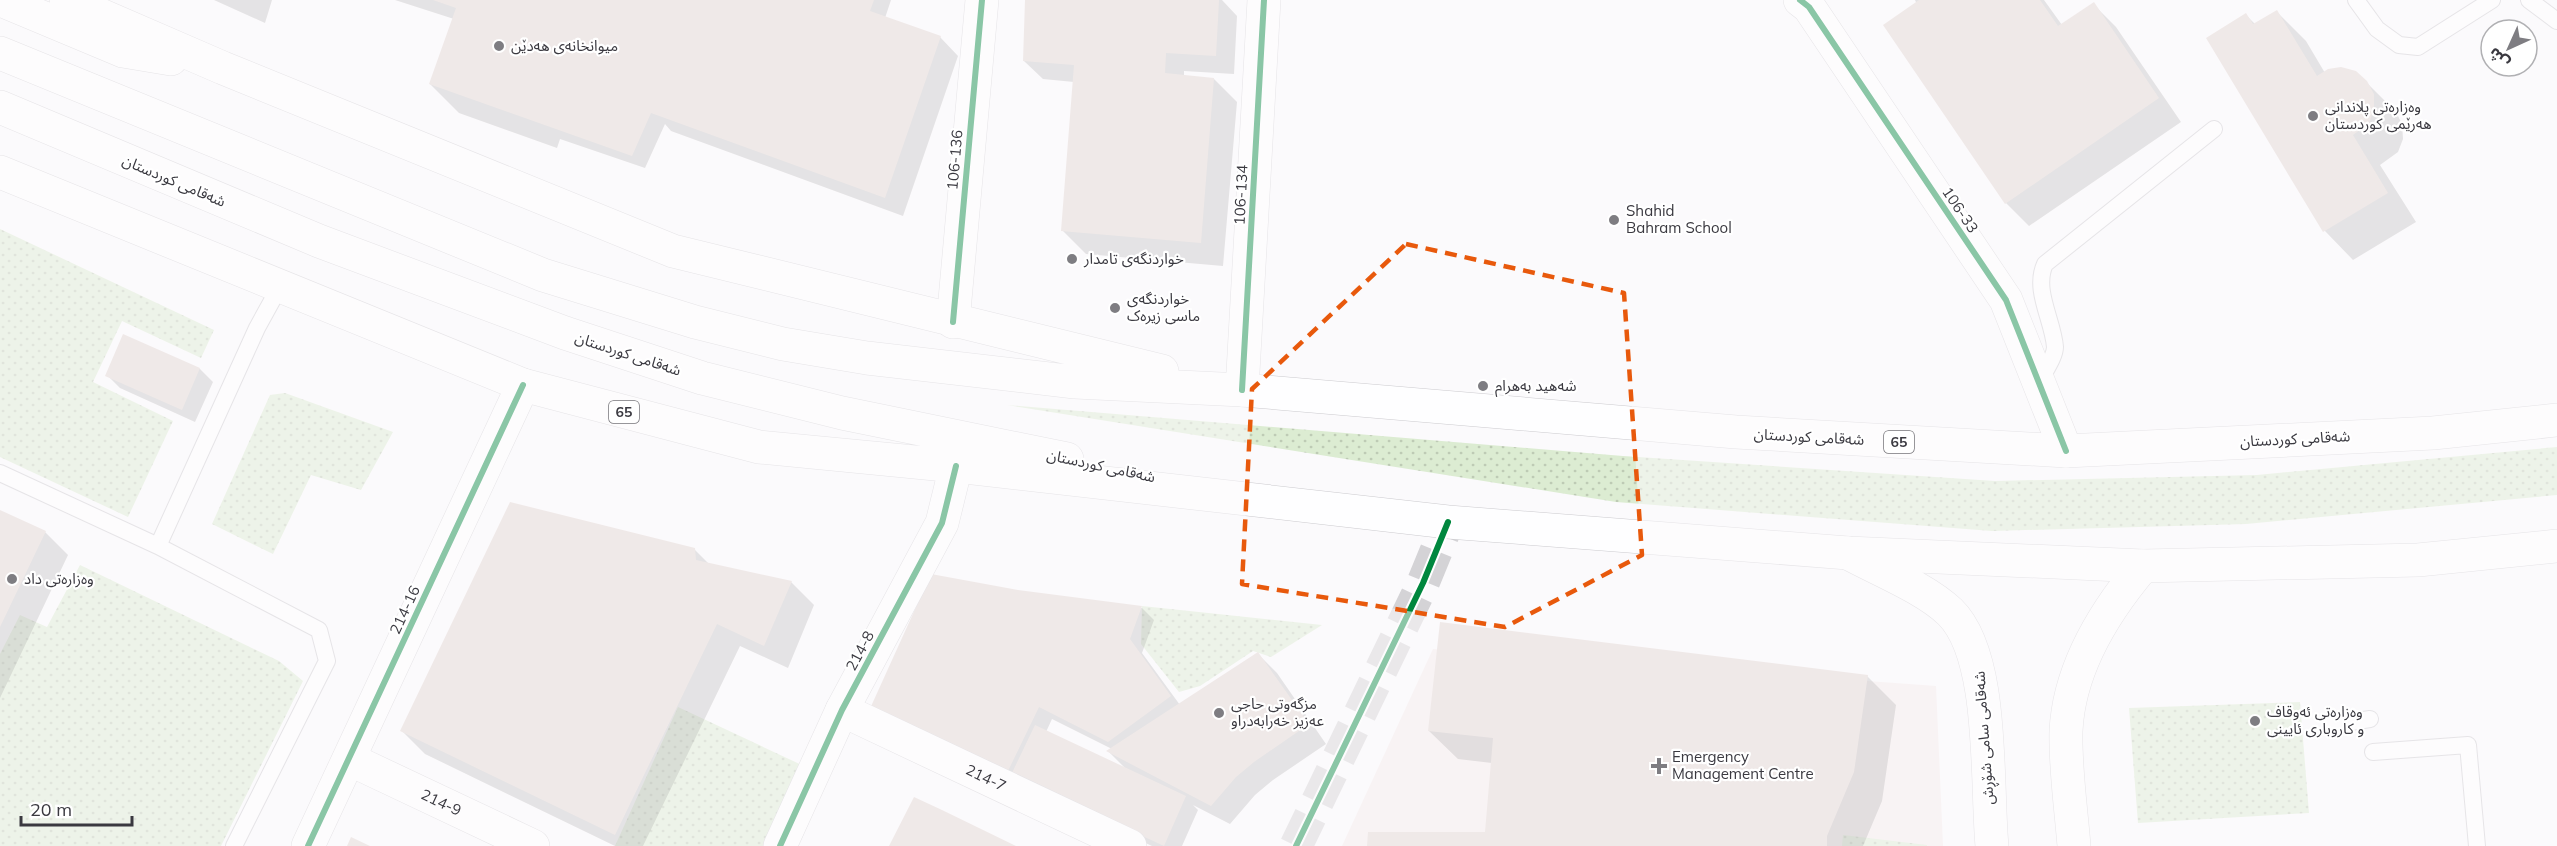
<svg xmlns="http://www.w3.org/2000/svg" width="2557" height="846" font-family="Mulish,'Noto Sans Arabic',sans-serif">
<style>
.medical{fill:#f4ebeb}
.grass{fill:url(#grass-dots)}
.shadow{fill:#0003;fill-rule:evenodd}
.building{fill:#e1d5d1}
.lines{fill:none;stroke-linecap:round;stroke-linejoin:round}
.minor-tunnel{stroke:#d4d3d6;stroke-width:33;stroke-dasharray:33 16;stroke-linecap:butt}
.service-casing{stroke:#cccbcf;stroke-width:18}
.minor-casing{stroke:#cccbcf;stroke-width:34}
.secondary-casing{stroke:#cccbcf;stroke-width:34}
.trunk-casing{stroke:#cccbcf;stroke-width:34}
.service{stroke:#fefeff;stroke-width:16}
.minor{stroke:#fefeff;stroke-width:33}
.secondary{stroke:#fefeff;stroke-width:33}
.trunk{stroke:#fefeff;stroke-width:33}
.cycleway-casing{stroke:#fff;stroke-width:10}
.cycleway{stroke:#00873e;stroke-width:6}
.marked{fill:none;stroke:#e8590c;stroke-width:4.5;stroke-dasharray:12 8;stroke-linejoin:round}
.poi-dot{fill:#7e7d82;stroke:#fff;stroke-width:2}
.labels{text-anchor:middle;stroke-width:4.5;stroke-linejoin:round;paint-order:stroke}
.shield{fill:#fff;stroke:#757479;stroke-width:1.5}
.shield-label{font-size:14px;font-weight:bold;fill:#3a3940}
.poi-label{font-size:15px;fill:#3a3940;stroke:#fff;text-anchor:start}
.street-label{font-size:15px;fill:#3a3940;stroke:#fff}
</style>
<defs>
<pattern id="grass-dots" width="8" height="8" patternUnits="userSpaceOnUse" patternTransform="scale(1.5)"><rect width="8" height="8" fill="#dcecd2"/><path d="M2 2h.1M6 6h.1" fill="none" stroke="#becbb5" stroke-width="1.8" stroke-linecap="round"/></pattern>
</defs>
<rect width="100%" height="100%" fill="#fbfafc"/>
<path class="medical" d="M1433,649L1936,686L1943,846H1342Z"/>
<path class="grass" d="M0,229L214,330L201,358L122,321L93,382L173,421L128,517L0,457Z
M285,393L393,432L361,490L311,475L273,554L212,524L270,395Z
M1007,405L1623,456L1995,481L2257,475L2557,447V495L2246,524L1992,531L1616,502Z
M80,565L279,661L303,681L221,846H0V654L20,615L47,627Z
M1142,606L1322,625L1271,657L1253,651L1200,686L1179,692L1141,644Z
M2300,702L2309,813L2138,823L2129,708Z
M678,707L806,767L770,846H615Z
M1843,835L1927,845V846H1842Z"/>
<path class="shadow" d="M214,0H272L265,23Z
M395,0H891L885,18L940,37L958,56L903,216L671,131L665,124L645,168L560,139L557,148L459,113L430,84L454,19Z
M1027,0H1222L1237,16L1234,74L1184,71V76L1214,79L1237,102L1223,266L1086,254L1063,231L1074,82L1043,79L1024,61Z
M1915,0H2044L2062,25L2093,4L2116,27L2181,122L2029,226L2006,203Z
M2277,12L2306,41L2325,73L2366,82L2396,112L2402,124L2403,139L2398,152L2380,165L2416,222L2353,260L2325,231L2208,38L2246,15L2256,25Z
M124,336L200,369L213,382L195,422L120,388L107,375Z
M0,511L45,532L68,555L0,698Z
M694,549L710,565L791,582L814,605L788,668L740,646L643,846H615L425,754L402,731Z
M1018,592L1142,608L1154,620L1142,653L1180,705L1258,654L1277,673L1326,744L1273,780L1255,795L1230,824L1193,805L1198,810L1182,846H1152L1026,787L977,761ZM1052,719L1112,749L1108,751L1126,769L1046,732Z
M1867,676L1896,705L1882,801L1863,846H1368L1486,833L1492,763L1458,759L1429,731Z"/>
<path class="building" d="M433,0H874L870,11L941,36L885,198L651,113L632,156L429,84L456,8Z
M1025,0H1219L1216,56L1166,53L1165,73L1214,78L1201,243L1061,231L1074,65L1023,61Z
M1919,0H2040L2058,26L2094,2L2159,98L2005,204L1883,25Z
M2277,10L2317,76L2328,69L2341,67L2356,71L2367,81L2374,94V109L2369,123L2353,135L2388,193L2323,232L2206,38L2246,13L2253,24Z
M123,334L200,368L182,410L105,376Z
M510,502L695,548L696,560L792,581L764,646L717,624L615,835L400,731Z
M0,510L46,531L0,627Z
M931,574L1018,590L1142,606L1130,639L1171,696L1108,742L1039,707L1008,771L868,713Z
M1440,622L1868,675L1854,772L1827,836V846H1367L1368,832H1485L1493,738L1428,731Z
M1258,652L1309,724L1254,762L1236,777L1211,806L1106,751Z
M1035,725L1186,796L1164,846L1011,775Z
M914,797L942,810L1016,846H889Z
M351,837L370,846H347Z"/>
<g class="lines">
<path class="minor-tunnel" d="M1296,846L1423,583L1448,522"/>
<defs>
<path id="service" d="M2356,0L2377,29L2399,45L2418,47L2492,0
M2529,0L2557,21
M2040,381C2044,372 2055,357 2055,347C2053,320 2033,290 2045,264L2214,129
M0,473L158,546L319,630L327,661L234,846
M158,546L257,328L279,288
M2331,725L2370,719
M2373,752L2468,745L2477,846"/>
<g id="minor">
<path d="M1800,0L1809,7L2006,300L2066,451"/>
<path d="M953,322L982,0"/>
<path d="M1242,390L1264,0"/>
<path id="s1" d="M842,710L1130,846"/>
<path id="s2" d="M349,759L533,846"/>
<path d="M308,846L523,385"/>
<path d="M780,846L842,710L942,523L956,466"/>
</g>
<path id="secondary" d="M1848,553C1879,570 1925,588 1950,612C1995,656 1986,784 1992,846
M2074,846C2071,808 2065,768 2066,731C2069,668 2104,612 2143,566"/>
<path id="trunk" d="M1,0L123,51L171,59
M66,0L223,68L673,251L1162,371
M0,53L543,275L695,322L783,344L867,358L1075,382L1242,390L1736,432L2066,451L2433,433L2557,420
M0,107L319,241L565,333L702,378L842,413L1067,459
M0,172L523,385L759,447L956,466L1448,522L1848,553L2143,566L2418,560L2557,546"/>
</defs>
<use href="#service" class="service-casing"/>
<use href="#minor" class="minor-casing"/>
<use href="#secondary" class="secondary-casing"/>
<use href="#trunk" class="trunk-casing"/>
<use href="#service" class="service"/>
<use href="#minor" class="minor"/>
<use href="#secondary" class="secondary"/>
<use href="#trunk" class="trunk"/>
<defs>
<path id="cycleway" d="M1800,0L1809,7L2006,300L2066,451
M953,322L982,0
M1242,390L1264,0
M308,846L523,385
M780,846L842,710L942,523L956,466
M1296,846L1423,583L1448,522"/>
</defs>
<use href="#cycleway" class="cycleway-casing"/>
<use href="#cycleway" class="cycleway"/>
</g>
<path d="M0 0H2557V846H0ZM1406,244L1624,293L1642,555L1505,627L1242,584L1252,389Z" fill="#fbfafc" fill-opacity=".55" fill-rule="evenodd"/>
<path class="marked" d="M1406,244L1624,293L1642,555L1505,627L1242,584L1252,389Z"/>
<g class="poi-dot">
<circle cx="499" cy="46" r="6"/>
<circle cx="2313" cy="116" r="6"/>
<circle cx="1614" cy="220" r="6"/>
<circle cx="1072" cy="259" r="6"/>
<circle cx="1115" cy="308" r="6"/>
<circle cx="1483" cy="386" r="6"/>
<circle cx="12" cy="579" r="6"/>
<circle cx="1219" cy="713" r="6"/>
<circle cx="2255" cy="721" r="6"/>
<path d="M1656 757h6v6h6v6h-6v6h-6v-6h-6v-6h6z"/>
</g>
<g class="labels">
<g class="shield">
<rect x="609" y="401" width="30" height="22" rx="4.5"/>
<rect x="1884" y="431" width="30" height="22" rx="4.5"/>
</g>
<g class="shield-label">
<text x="624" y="417">65</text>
<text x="1899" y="447">65</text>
</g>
<g class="poi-label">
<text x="511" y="51">میوانخانەی هەدێن</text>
<text x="2325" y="112">وەزارەتی پلاندانی<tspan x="2325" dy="17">هەرێمی کوردستان</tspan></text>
<text x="1626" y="216">Shahid<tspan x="1626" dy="17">Bahram School</tspan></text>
<text x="1084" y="264">خواردنگەی تامدار</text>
<text x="1127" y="304">خواردنگەی<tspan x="1127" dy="17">ماسی زیرەک</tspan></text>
<text x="1495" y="391">شەهید بەهرام</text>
<text x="24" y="584">وەزارەتی داد</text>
<text x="1231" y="709">مزگەوتی حاجی<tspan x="1231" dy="17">عەزیز خەرابەدراو</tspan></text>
<text x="2267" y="717">وەزارەتی ئەوقاف<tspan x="2267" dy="17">و کاروباری ئایینی</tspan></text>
<text x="1672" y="762">Emergency<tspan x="1672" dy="17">Management Centre</tspan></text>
</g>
<g class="street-label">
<text transform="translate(955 160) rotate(-85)" y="5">106-136</text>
<text transform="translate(174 181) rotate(23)" y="5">شەقامی کوردستان</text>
<text transform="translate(1241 195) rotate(-87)" y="5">106-134</text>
<text transform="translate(1960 210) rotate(56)" y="5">106-33</text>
<text transform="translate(628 354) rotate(18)" y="5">شەقامی کوردستان</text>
<text transform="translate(1809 437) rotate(3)" y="5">شەقامی کوردستان</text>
<text transform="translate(2295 439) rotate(-3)" y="5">شەقامی کوردستان</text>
<text transform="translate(1101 466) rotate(12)" y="5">شەقامی کوردستان</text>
<text transform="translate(405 610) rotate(-65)" y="5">214-16</text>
<text transform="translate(860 651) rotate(-62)" y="5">214-8</text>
<text transform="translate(1984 738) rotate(-94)" y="5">شەقامی سامی شۆڕش</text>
<text dy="5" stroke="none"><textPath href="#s1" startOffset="159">214-7</textPath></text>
<text dy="5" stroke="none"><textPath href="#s2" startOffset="102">214-9</textPath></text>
</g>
</g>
<g transform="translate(2509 48) rotate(225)"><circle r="28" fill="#ffffff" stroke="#b0b0b3" stroke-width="1.5"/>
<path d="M0-4.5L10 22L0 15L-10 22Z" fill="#7e7d82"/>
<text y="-9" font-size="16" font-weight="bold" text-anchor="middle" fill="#3a3940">ش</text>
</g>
<path d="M21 816v9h111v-9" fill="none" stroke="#3a3940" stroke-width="3"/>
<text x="30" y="816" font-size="18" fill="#3a3940" stroke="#ffffff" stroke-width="4.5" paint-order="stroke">20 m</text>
</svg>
